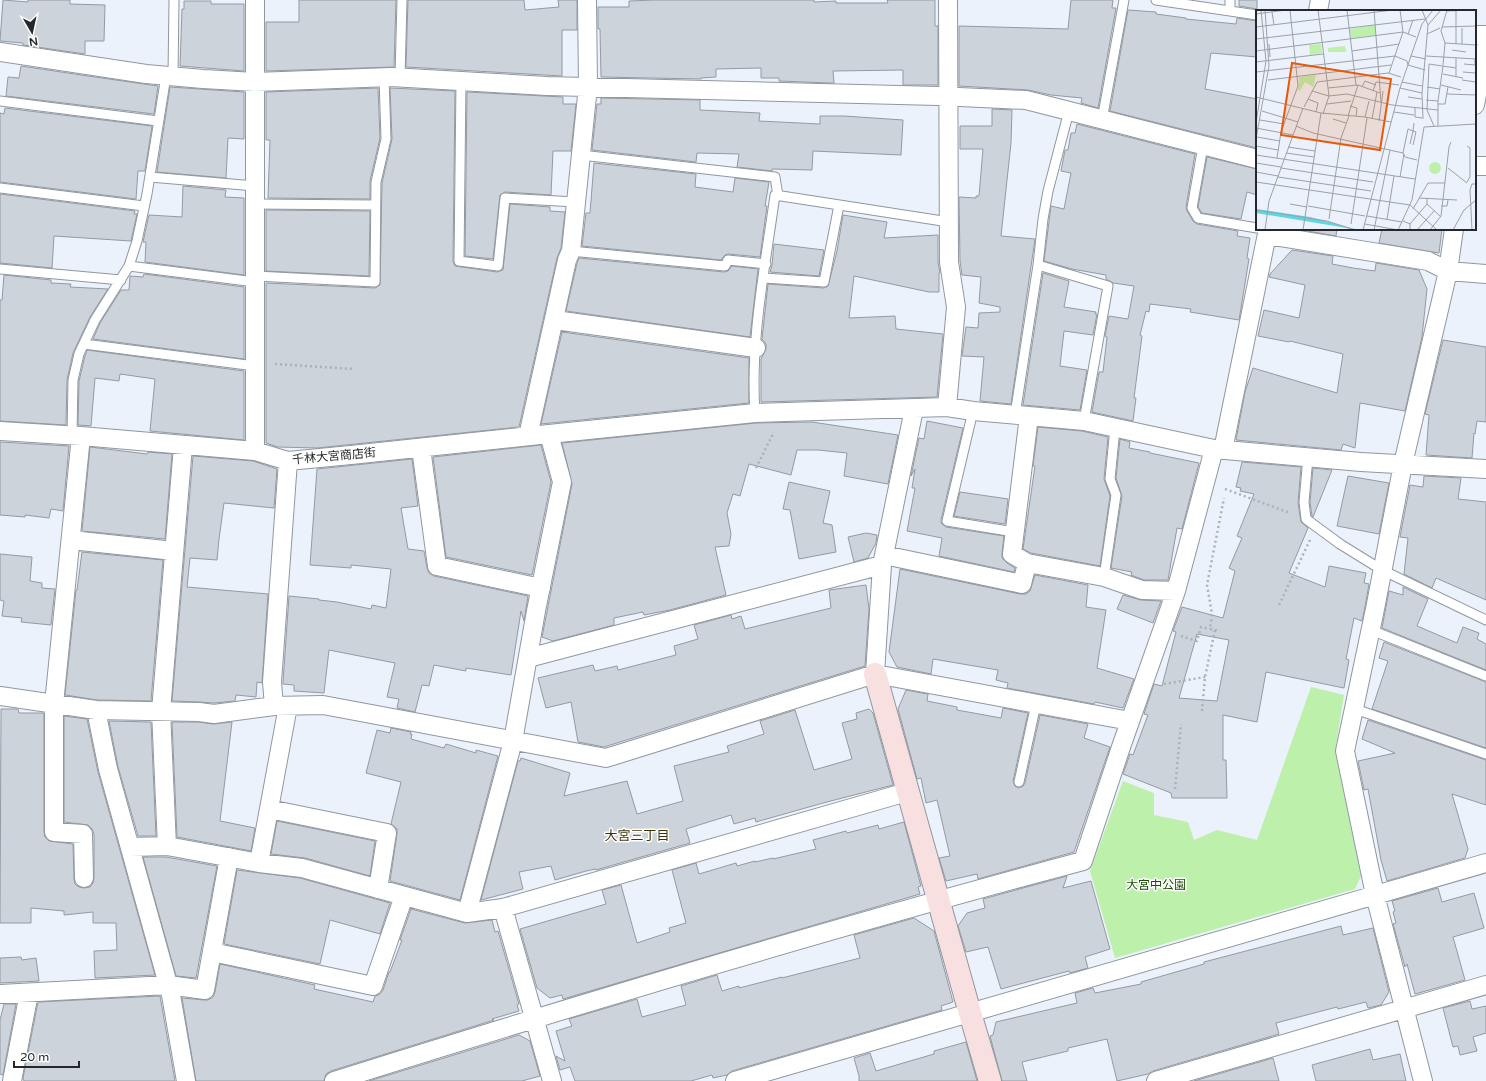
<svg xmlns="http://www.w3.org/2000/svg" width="1486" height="1081" font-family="'Varela Round','Noto Sans JP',sans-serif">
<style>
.green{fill:#bcf0ab}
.building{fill:#ccd3db;stroke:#949aa2;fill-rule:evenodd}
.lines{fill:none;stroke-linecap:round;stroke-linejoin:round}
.lane-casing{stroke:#9197a0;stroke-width:11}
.street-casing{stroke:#9197a0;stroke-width:20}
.secondary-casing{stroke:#9197a0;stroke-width:24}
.path{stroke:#acb1b8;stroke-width:2.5;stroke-dasharray:2 3;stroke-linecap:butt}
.lane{stroke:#fff;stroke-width:9}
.street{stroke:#fff;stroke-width:18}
.secondary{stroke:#f7e0df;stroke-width:22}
.labels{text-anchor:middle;stroke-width:3;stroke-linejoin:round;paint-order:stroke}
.street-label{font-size:12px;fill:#25272a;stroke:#fefefe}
.park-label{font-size:12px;fill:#1e4d06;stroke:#fefefe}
.neighbourhood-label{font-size:13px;fill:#3d3207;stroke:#fefefe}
.inset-road{fill:none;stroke:#9ca1a7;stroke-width:1}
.view{fill:#e8590c;fill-opacity:0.15;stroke:#e8590c;stroke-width:2}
.inset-edge{fill:none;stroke:#25272a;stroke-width:2}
</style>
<rect width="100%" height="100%" fill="#ebf2fb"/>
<path class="green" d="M1311,687L1344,695L1335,751L1361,876L1355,889L1115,958L1090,871L1123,781L1154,793V815L1188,822L1194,840L1217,830L1257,840Z"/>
<path class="building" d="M3,0L28,2V0H70V4L105,5L104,41H85V54L23,45V43L0,41Z
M299,0H396L394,67L266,71V22H299Z
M408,0H524L525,10L559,7L558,0H577V30H562V76L406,67Z
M654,0H814V2L836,1V3H888L887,0H935V26H938V85H903V70L833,71L834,83H829L779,81V78H761V68L716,69V77L701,78V79L601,77L600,29H598V7H629V1Z
M1071,0H1113L1112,8H1116L1098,108L1081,103L1082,98L1051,95L1028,90L959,86V26L1068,29Z
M1239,0H1257V9L1239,6Z
M184,1H211V4H244V71L180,66L182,9H184Z
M1128,10L1156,12V14L1186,18V19L1236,24L1237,18L1257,21V57L1211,53L1205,89L1257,99V148L1110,111Z
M21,66L88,76L158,86L154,114L6,96L8,77L19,78Z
M170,87L244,92V139L228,138L226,178L157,172Z
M378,88L380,138L370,181V199L268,198L270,140H266V92Z
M390,88L455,91L453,261L455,266L497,272L503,270L510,204L550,207V211L565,212L561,248L557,258L519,427L317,448L278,447L266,443V283L375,288L380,285L382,183L392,139Z
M467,92L563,97V104H576L571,151H553L551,195L505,192L500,195L493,259L465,256Z
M601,98L700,100V110L760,113L759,121L820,124V116H844L903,120L901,155L813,151L812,170L772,169V171L737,167L739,154L697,153L696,162L592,150L597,104H601Z
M5,108L152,126L145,171H138L136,199L0,182V113L4,114Z
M992,109L1012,110L1011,143L1001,236L1035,239L1011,404L980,401L984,357L962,356L966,327L978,328L979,313L1000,312V307L979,303L981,277L962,275L960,261L959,197L976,198V196H979L983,149H960V126H992Z
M1077,124L1195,154L1186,207L1187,211L1193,221L1197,224L1238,231L1237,236L1250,238L1247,258L1249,259L1239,320L1190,312L1191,309L1150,304L1149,312L1146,311L1140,335L1142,336L1134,398H1136L1133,421L1092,412L1099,372H1103L1107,337L1105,336L1109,316L1128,319L1134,286L1113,283L1106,279V275L1072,269L1044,261L1051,206L1064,209L1071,173L1061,171L1065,150H1068L1071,133H1075Z
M1207,157L1257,169V195L1247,192L1241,219L1202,213L1198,207Z
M594,163L696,174L695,187L733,192L735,178L769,182L765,206H767L760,257L728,254L725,255L721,260L582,246L586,213H590Z
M183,186L226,190L225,197L244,198V275L145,262L146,242H143L149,215L182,217Z
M0,194L135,211L134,214H137L131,241L54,236L52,268L0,263Z
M266,210L370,211L369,276L266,271Z
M843,215L887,222L884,238L938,235V262L940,273H939V292H929L854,276L849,318L895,316L896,329L943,334L937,397L761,402V359L766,349V344L762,339L768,284L824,288L828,286L837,251Z
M1296,229H1337L1336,236Z
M1382,229H1442L1439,253L1379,243Z
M774,244L824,250L819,276L770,272L772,265Z
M1292,250L1333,256L1332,264L1353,268L1375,271L1376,263L1419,270L1427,289L1422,337L1405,411L1360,403L1355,448L1343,444L1341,450L1236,440L1245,392L1253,368L1337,393L1343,354L1290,341L1289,342L1258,336L1264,310L1299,318L1305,285L1269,277L1270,274Z
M579,258L724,272L728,271L732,266L758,269L750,337L566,311L577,263Z
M1043,273L1069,281L1064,307L1096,312L1095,314H1097L1093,335L1064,331L1060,366L1087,370L1080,410L1023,405Z
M144,274L244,287V359L93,339L100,323L121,290H129L130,276L143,277Z
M4,275L51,280V283L71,284L70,287L108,289L90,317L73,353L67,380L66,425L0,421V300H2Z
M562,332L749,358V403L541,424Z
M1443,340L1486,347V422L1477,421L1475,434L1474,433L1472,458L1426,455L1429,415L1425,414Z
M87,350L244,371V440L150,431L155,379L120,374L119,381L95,378L91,426L78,425L79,381L85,356Z
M927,421L963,428L941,520V523L946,527L1004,536L1002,553V558L1007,563L1015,568L1014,572L939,556L942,538L907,531L915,488H912L915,469L911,476L919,438L924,439Z
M812,422L898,435L888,484L844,476L847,453L818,450H797L791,475L749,464L740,496L733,494L727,513L731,534L729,546L715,547L726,595L670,610L644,615L643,612L614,618V625L553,641L542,637L572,484L562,443L756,423Z
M1038,427L1082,431L1108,437L1104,479L1110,496L1100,566L1031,553L1023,549L1035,466H1033Z
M1120,439L1130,442L1129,448L1150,452V453L1199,463L1182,529L1177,528L1168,580H1144L1131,575L1132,572L1111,568L1122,496L1116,478Z
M0,442L69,446L63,511L51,509L49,518L25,515V517L0,515Z
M541,445L551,482L532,575L446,557L433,457Z
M90,447L147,454L148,452L172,454L165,539L82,531Z
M193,456L253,461L277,469L274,508L224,503L219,539L217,560L190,558L187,587L268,594L262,683L257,682L256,697L236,695L235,701L214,703L199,702L172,701Z
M412,459L418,506L401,508L408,549L424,551L427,568L429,573L434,576L528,596L524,621L521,611L511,675L466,668V671L434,665L429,686L422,685L415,712L397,708L399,699L387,697L395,663L329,650L324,693L294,691V685L283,684V682L289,596L319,599V600L337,602L371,609L372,605L386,608L391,569L351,565V568L310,565L317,469Z
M1242,462L1301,467L1298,503L1301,522L1308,528L1289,573L1325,587L1329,566L1366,573L1364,583L1369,584L1365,607L1362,621L1354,618L1346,659L1349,660L1344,688L1266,672L1257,722L1223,715V760H1226L1227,798H1172L1171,793L1123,774L1130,754L1133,755L1148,715L1144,714L1154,684L1162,686L1176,632L1173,631L1182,607L1223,618L1235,571L1229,568L1242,538L1237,536L1254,494L1240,491L1241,488L1236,487ZM1197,634L1229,640L1217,701L1179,698Z
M1313,468L1332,470L1313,517L1312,516L1310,502Z
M1348,476L1389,483L1379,534L1337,526Z
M1424,476L1461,478L1458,499L1486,502V600L1436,578L1432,588L1404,574L1408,538L1400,537L1410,485L1423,487Z
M789,482L830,491L823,523L832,525L836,552L799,559L790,510L783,509Z
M960,492L1008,499L1005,524L954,516Z
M866,533L877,535L876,543L868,558L854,562L848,537Z
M82,552L163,560L151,701L97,700L65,695L76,590H77Z
M0,554L32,557L30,581L42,583V588L55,589L51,625L21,622L22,618L2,616L4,601L0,600Z
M900,569L1020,594H1026L1030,591L1035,575L1088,585L1086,607L1106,610L1097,668L1134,679L1123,708L1095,702L1094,704L1007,688L1008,683L996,680L998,670L933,659L931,674L897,667L889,652Z
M866,585L869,609L865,666L604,747L578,742L571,702L546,708L538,678L593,665L595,671L617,666L618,670L676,655L674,646L698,639L694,625L731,615L732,619L741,616L745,629L831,608L829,590Z
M1403,587L1428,599L1417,626L1457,643L1463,627L1479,633L1477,639L1486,644V670L1382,628L1389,591L1403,595Z
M1123,595L1141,600L1161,601L1153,623L1117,609Z
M1384,642L1486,682V748L1372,709L1388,661L1379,658Z
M906,690L928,694L927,701L957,707V710L1001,718L1003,708L1028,713L1013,781L1015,786L1018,788L1023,786L1025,783L1040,715L1088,724L1084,738L1110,747L1074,852L978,879L977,874L946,881L939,858L950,856L937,800L926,803L921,778L917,779L898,709Z
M1,709H18L19,713H44V832L45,837L49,841L73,844L74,879L75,884L79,887L84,888L90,887L93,883L94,878V834L92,829L88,825L64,822V716L87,719L98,772L155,975L95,978L94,951L117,950L116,923H93V912L64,915V911L31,908V923H0Z
M869,709L873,713L893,785L823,803L756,822L755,818L734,824L731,815L686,829L690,843L596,870V869L586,871L555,880L551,866L519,872L523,889L481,900L518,761H520L521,758L570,773L564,796L627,781L637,814L683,801L674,766L729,752L727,746L764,734L760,721L795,710L814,770L852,759L842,723L857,719L856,713Z
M1368,720L1486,760V805L1452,794L1468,849L1465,858L1387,881L1381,860L1368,789L1364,790L1358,761L1395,753L1362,739Z
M109,721L151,722L156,836H138L118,767Z
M172,722H198L213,724L232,722L220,821L255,828L251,851L177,837Z
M391,728L411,732L410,734H412L411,739L444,748L446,744L476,753V750L498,756L460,900L390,881L397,834V829L391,824L401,782L366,773L377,730L390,733Z
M277,821L375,841L370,876L305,858L271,854Z
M904,822L921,886L918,887L920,894L563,999L562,995L550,998L537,988L520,929L606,904L602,890L621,885L637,943L670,932L669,928L686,923L672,870L696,863L699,874L736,863L737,866L755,861V862L773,858V859L816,849L813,840L846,831L847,833L878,825L879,829Z
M143,857H166L217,866L196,978L176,976Z
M237,870L300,878L390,903L380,934L330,920L320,964L224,944Z
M1067,876L1063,888L1091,881L1110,949L1085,957L1088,968L1070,973L1069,971L1001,989L988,947L966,952L958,926L967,913L985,908L983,899Z
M1438,888L1442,902L1474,893L1484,928L1453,937L1465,980L1415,994L1407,964L1405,967L1393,924L1396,923L1393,912L1395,911L1392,901Z
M411,909L465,923L492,920L495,932L498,931L519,1004L517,1005L519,1011L492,1019L494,1020L331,1071L326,1074L324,1081H196L182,998L204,1000H208L213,997L215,992L220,964L315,985L314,989L373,1002L375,996L380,994L383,990L389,972H390L402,940H400Z
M914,918L934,931L953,1002L941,1006L942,1010L732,1071L727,1075L713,1078L712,1075L691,1081H575L570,1067L560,1070L556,1056L565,1061L556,1031L572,1026L569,1019L637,999L642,1017L686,1005L681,986L717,975L722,991L739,986V988L782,977V978L860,958L854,935Z
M1341,926L1343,935L1373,928L1389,992L1381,1005L1368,1008L1366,1002L1338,1009L1337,1007L1276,1023L1279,1034L1153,1071L1148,1074L1117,1081L1107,1039L1068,1048V1051L1022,1062L1027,1081H1002L990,1036L993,1035L996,1022L1077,1003L1075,993L1093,988L1095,993L1141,984V982L1204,964V962Z
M21,957L22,960L36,958L39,981L0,983V958Z
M160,996L175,1081H24L23,1078L38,1002Z
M1470,1001L1472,1009L1486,1006V1033L1473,1037L1477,1051L1460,1055L1458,1046L1453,1047L1443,1008Z
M4,1004H16L3,1075L0,1074V1020Z
M519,1035L530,1041L540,1076L522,1081H369Z
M966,1042L977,1081H859V1076L854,1058L870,1053L876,1071L934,1054V1051Z
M1370,1049L1373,1060L1400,1054L1406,1081H1316L1312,1065Z
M1273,1058L1279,1081H1194Z"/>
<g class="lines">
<defs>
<path id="lane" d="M1156,0L1257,15
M1230,11V0
M173,76L174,0
M400,77L402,0
M461,81L459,261L498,266L505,198L576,202
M0,101L158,121
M1102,120L1124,0
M1203,146L1192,208L1198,218L1257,228
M581,155L775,177L778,196
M150,177L255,186
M0,188L144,206
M255,204L375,205
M571,251L725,266L728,260L766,264
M1038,265L1108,286L1084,421
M129,266L255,282
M0,269L121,280
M255,276L375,282L376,182L386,139L384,77
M764,278L824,282L839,205
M84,344L255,366
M973,411L947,521L1014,532
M755,413C750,341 765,267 775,195L949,222
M1015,415L1038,265L1043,219L1048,191L1069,111
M72,436L73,380L79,354L95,320L129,266L137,241L147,194L166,76
M1308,457L1304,502L1306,519L1340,544L1382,570L1486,620
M1104,577L1116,495L1110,479L1115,428
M1371,630L1486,676
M1355,709L1486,754
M1019,782L1036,704"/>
<path id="street" d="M255,0V451
M1318,11L1320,0
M1475,35H1486
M0,52L146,74L203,79L255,82L391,77L547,86L938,96L1026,100L1257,159
M1475,105L1486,47
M1475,166H1486
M1267,235L1428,261L1448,271L1486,274
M555,320L756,348
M947,407L956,307L949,262L948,0
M1029,416L1012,554L1027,563L1104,577L1142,590L1176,591
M0,431L81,436L255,451L288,461L351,455L549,434L755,413L947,407L973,411L1084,421L1214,449L1361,462L1486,469
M81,436L54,704V832L83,834L84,878
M528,436L567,260L571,251L588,86L587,0
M421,448L437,566L541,588
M1223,450L1268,229
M71,540L174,551
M884,555L1022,584L1027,563
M528,658L882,565
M875,674L882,565L914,409
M0,696L96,710L199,712L214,714L274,706L323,705L606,758L875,674L1130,721
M274,706L272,682L288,461
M96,710L108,769L171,995L186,1081
M269,809L387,833L378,889
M167,846L161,711L183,446
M131,847L167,846L259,863L302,868L467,913L503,908L907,792
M259,863L288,706
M503,908L552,1081
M467,913L513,741L536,611L562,482L549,434
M212,952L373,986L404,896
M0,994L168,985L205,990L229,857
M12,1081L29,993
M334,1081C582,1003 831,928 1083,861L1121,747L1176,591L1214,449
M735,1081L1486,863
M1156,1081L1486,985
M1423,1081L1375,895L1345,751L1375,609L1403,464L1448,271L1454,229"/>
<path id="secondary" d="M875,674L970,1013L990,1081"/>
</defs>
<use href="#lane" class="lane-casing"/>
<use href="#street" class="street-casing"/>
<use href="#secondary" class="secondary-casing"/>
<path class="path" d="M275,364L354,369
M756,468L774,432
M1225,489L1290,513
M1279,605L1310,540
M1215,630L1220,631
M1181,636L1197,641L1201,627L1210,629
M1164,684L1205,677
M1202,711L1205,677L1215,630L1210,629L1212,614L1207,585L1224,498
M1175,789L1181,724"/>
<use href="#lane" class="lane"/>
<use href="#street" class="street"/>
<use href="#secondary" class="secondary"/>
</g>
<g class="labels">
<g class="street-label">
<text transform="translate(334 456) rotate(-5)" y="4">千林大宮商店街</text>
</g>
<g class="park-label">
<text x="1156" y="889">大宮中公園</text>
</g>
<g class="neighbourhood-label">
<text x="637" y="840">大宮三丁目</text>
</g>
</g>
<g transform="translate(1256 10)">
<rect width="220" height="220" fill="#ebf2fb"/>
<path d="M119,15L120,25L95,28L94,19ZM65,34L66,43L54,45L53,35ZM89,36L90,42H72V38ZM60,65L57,77L49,72L44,81L42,80L43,67ZM173 158a6 6 0 1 1 12 0a6 6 0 1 1-12 0Z" fill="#bcf0ab"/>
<path d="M0,199L54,207L103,220L0,203Z" fill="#5fd6e5"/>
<path class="inset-road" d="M62,0L73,86L67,104M91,0L100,75M118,0L125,92M166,0L172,15L166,83L167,109M200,0V34M191,1L216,0M16,2L18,15M0,4L30,0M172,15L185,0M0,17L137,0M186,17L220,16M206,18V34M152,24L157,10M171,24L184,18M0,29L169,9M189,33L220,35M13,34L14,47M196,40L210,42M0,41L147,22L160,27M96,41L143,34M155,46L170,49M170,46L220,49M0,52L67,44M208,54L219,55V49M187,55L189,33L185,21L191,0M0,62L139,46L151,51L152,55L169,60M207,62L220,63M133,63L147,22L144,0M187,64L207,68M200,67V48M12,70L135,55M206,70L220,72M146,72L166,76M185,75L205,80M106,77L109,71L120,75M171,77L184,79M72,78L102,75L124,83M144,78L166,83M56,81L73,86L91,84L136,95L182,100M117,81L120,72L143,75M191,84L220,85M0,87L65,103L109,107L135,112M152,87L166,89M52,89L62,93L60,102M170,90L182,91M71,94L95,91M182,94H189L192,77M94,96L101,98L100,106M48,97L61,72L132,63L145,67M159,98V107L166,108M171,100L173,54L200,58M171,100L178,116M6,101L42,112M138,102L158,105M92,106L102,75M109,107L113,91M77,109L90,113M116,109L121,82M4,110L28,114M123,111L127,81M0,113L10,51L5,0M40,116L57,123L147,143L149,147L161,150M182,116V91L187,56M0,118L37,125M157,121L160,122L157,135M1,127L24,131M0,129L13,56L9,0M154,134L157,121M0,136L22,140M32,137L59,141M30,143L58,147M147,143L152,119L157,121L158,113M0,145L159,169M21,148L25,122L42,76L34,0M0,153L25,157M25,158L117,172M192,158L211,173M0,162L22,166M22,167L115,181M144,167L148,144M0,172L154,195L181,220M211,172L214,167V138L211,136M163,188L201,190M34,194L51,197M171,194L185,207M52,196L109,206M185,196H191L192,190M157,199L172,173H189M0,200L71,211L99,220M111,206L146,212M73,209L85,128L93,106M131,209L138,166M147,211L154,214V220M95,214L111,108M109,214L142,220M154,214L171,194V188M9,220L13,191L47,98M47,220L65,103M107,220L144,78L166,14L177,0M118,220L134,140M142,220L156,190L168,117L220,114M161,220L178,201M174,220L185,206L193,137L195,132M197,220L208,200L220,190M216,220L214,180L216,174H220"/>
<path class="view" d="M36,53L135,69L124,140L25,125Z"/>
<rect width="220" height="220" class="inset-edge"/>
</g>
<g transform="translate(32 32) rotate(171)" stroke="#fefefe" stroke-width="3" paint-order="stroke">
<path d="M0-3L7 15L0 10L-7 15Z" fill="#25272a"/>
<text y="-6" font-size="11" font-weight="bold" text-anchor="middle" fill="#25272a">N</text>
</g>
<path d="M14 1061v6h65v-6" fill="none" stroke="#25272a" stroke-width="2"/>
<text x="20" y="1061" font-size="12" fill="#25272a" stroke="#fefefe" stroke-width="3" paint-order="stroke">20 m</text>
</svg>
